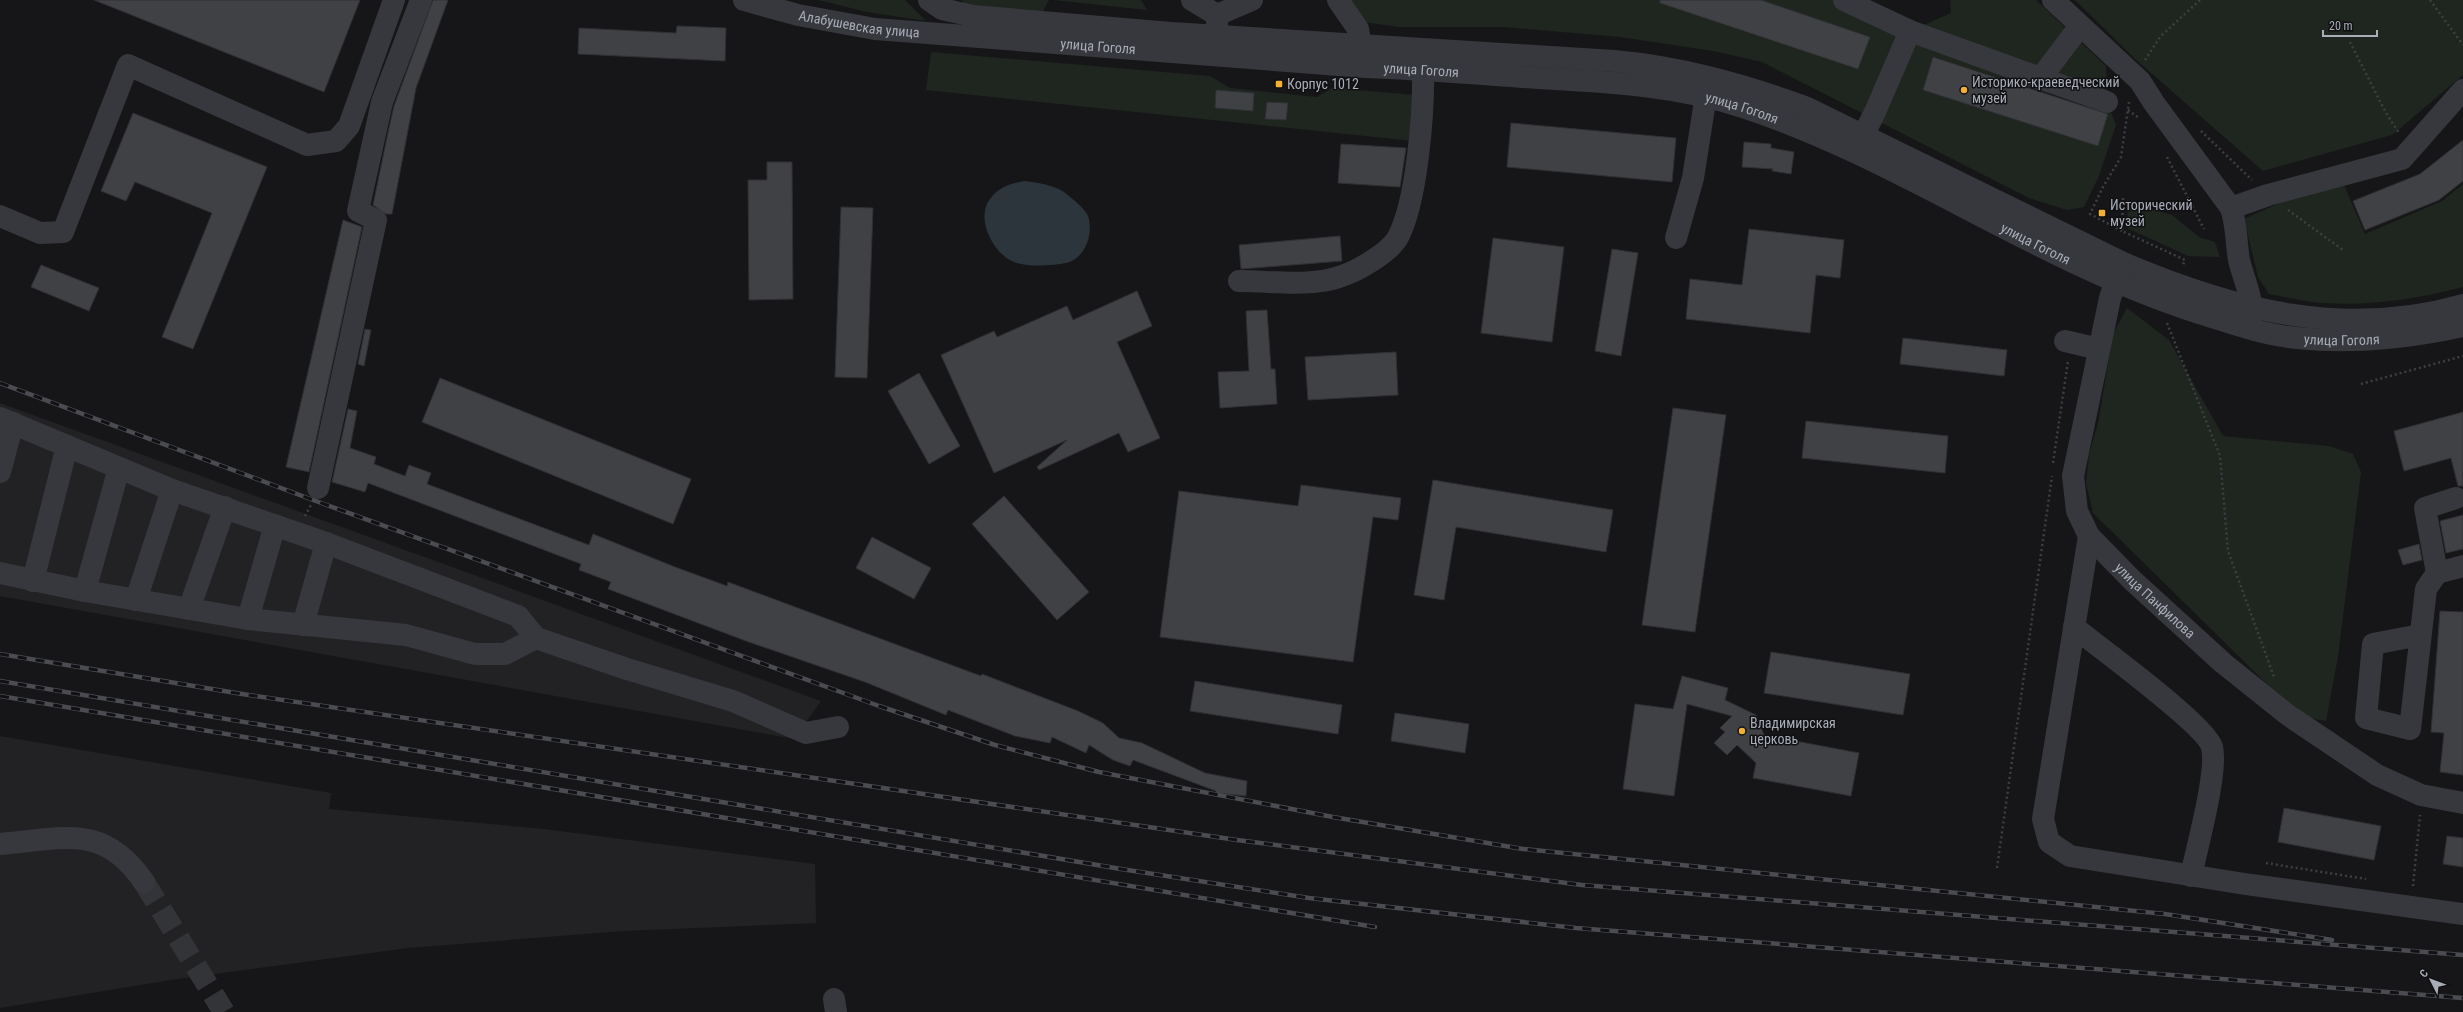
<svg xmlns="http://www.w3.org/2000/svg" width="2463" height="1012" font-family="'Roboto Condensed',sans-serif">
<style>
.built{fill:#222225}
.green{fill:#1e261f;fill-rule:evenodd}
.water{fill:#2c353c}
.building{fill:#404145;stroke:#303034}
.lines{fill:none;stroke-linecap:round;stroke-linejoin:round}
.minor-tunnel{stroke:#333438;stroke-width:22;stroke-dasharray:22 11;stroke-linecap:butt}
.path{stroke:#3d3f44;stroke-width:2.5;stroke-dasharray:2 3;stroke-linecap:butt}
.minor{stroke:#37383d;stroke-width:22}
.rail-casing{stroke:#4a4c52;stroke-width:4.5}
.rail{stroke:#111113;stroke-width:3;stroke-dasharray:9;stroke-linecap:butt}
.poi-dot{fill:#f2b134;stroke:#111113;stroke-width:1.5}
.labels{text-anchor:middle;stroke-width:3;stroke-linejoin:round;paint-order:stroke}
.street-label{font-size:14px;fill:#a8adb8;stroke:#111113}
.poi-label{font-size:14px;fill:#a8adb8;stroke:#111113;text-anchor:start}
</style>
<rect width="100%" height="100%" fill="#161618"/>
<path class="built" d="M0,403L821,701L794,739L0,596Z
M0,736L331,793L329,809L544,829L815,864L816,923L623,931L408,948L177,979L0,1008Z"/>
<path class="green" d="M818,0H905L926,21L867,12Z
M961,0H1049L1040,17L967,6Z
M1053,0H1141L1147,10Z
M1345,0H1676L1674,7L1858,69L1869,37L1761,0H1844L1910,31L1951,13L1950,0H2036L2106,66L2107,102L2116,125L2099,176L2084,207L2067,210L2029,198L1762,62L1713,51L1620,37L1504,27H1399L1363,22ZM1934,57L2109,113L2098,145L1923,90Z
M2075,0H2463V75L2392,135L2263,171L2134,58Z
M931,52L1210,76L1230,88L1317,97L1332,88L1416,95L1413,141L926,90Z
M2463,184V287C2417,299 2371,306 2323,303C2305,302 2287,297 2269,294L2258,277L2244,219L2286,200L2344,185L2365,234L2442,201Z
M2128,203L2172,215L2199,237L2215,242L2220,257L2188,256L2127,228Z
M2127,308L2169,340L2223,436L2329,446L2353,454L2361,472L2338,657L2326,721L2310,718L2268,685L2093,513L2086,483L2089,455L2098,423L2113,334Z"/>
<path class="water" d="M1024,181C1040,183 1057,185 1069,196C1074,200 1086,210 1088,216C1094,234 1085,259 1066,263C1052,266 1028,267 1014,262C993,254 975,218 990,199C999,187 1010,184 1024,181Z"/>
<path class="building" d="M94,0H360L324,92Z
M433,0H448L416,88L392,214H386L373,205L389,128L394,106Z
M1660,0H1761L1870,37L1858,69L1660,3Z
M677,26L726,28L725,61L578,54L579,28L676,33Z
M1933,57L2108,114L2098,146L1923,90Z
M1216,90L1254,93L1253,111L1215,108Z
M1267,102L1288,103L1286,120L1265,119Z
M133,113L267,167L193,349L162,337L212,213L135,182L126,201L101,191Z
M1511,123L1676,138L1672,182L1507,167Z
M2463,140V181L2439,200L2365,230L2353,201L2420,174Z
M1744,142L1771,144V148L1794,152L1791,174L1772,171L1773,169L1742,167Z
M1341,144L1406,148L1400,187L1338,183Z
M767,162H792L793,299L749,300L748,180H767Z
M841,207L873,208L867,378L835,377Z
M343,220L362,227L309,472L286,467Z
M1749,229L1844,240L1840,278L1816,275L1810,333L1686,319L1690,279L1742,285Z
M1340,236L1342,261L1241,269L1239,245Z
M1493,238L1564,247L1552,342L1481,333Z
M1612,249L1638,253L1621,356L1595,351Z
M41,265L99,288L89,311L31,287Z
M1137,291L1152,326L1117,342L1160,438L1128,452L1119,433L1039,470L1037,467L1067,440L994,473L941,355L994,331L997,337L1067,306L1073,320Z
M1267,310L1271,369H1275L1277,404L1220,408L1218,372L1249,371L1246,311Z
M365,329L371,330L364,366L358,364Z
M1903,338L2007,350L2004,376L1900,364Z
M1396,352L1398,395L1308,400L1305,357Z
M919,373L960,446L929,464L888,391Z
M440,378L691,479L673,524L422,422Z
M1673,408L1726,415L1695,632L1642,625Z
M348,409L357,411L350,448L376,457L374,464L405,476L409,465L431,473L427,484L589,545L593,534L675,567L727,586L728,582L981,676L982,674L1078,711L1103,723L1119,738L1142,743L1205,773L1247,781L1246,796L1216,793V791L1133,760L1130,766L1113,760L1089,745L1086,753L1052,737L1050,743L1015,736L948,710L946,715L865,682L746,641L608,589L611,582L579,570L581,564L368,483L365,492L332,482Z
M2463,412V486H2458L2451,458L2404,471L2394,431Z
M1806,421L1948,436L1945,473L1802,458Z
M1433,480L1613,510L1606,552L1456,527L1444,600L1414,595Z
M1301,485L1401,498L1398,520L1373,517L1353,662L1160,637L1179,491L1298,506Z
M1004,496L1089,592L1057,620L972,524Z
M2463,515V549L2446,553L2440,521Z
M872,537L931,568L914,599L856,568Z
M2419,544L2422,560L2403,565L2398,550Z
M2440,611L2463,612V775L2440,772L2444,733L2431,732Z
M1771,652L1910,674L1903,715L1764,693Z
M1682,676L1728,688L1725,700L1756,715L1764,735L1859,753L1851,796L1753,778L1756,763L1737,745L1727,755L1714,743L1725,732L1720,728L1732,716L1687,704L1674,796L1623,789L1635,704L1673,709Z
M1195,681L1342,705L1338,734L1190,711Z
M1395,713L1469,724L1465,753L1391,741Z
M2284,808L2381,826L2374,860L2278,842Z
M2447,836L2463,838V867L2443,864Z"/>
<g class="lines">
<path class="minor-tunnel" d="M144,882L224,1012"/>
<path class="path" d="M2430,0L2463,45
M2350,42L2386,113L2399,133
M2145,60L2160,37L2200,0
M2128,110L2139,118
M2201,131L2252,180
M2167,157L2204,229
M2123,198L2122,231L2185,260L2183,265
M2288,210L2343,250
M2122,231L2090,214L2103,187L2121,157L2129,102
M2167,323L2220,456L2228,551L2274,677
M2361,384L2463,356
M2053,463L2068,361
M305,516L311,505
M2266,863L2366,879
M1997,868L2052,476
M2413,886L2420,815"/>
<g class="minor">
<path id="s1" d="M744,0L798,15L875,29L1365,67C1423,69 1480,74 1538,78C1608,82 1676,85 1743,107C1901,159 2038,261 2196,312C2229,322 2262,335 2297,338C2353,344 2408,338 2463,326"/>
<path d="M929,0L942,9L973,16L1171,33L1614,61C1681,67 1742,84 1805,107L2123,263C2234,310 2343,339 2463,305"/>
<path d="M1192,0L1217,15V49"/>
<path d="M1338,0L1358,29L1363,58"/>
<path d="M1844,0L1910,31L2107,102"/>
<path d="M2053,0L2140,81L2154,103L2231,208C2237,226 2236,242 2239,260C2244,281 2254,299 2251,321"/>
<path d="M1217,15L1252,0"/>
<path d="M2040,79L2080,26"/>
<path d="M1857,148L1875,112L1910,31"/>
<path d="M2231,208L2268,195L2402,159L2463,90"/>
<path d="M0,216L40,233L63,232L128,65L307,145L336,141L349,126L394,0"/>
<path d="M1676,238L1693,178L1706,95"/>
<path id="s2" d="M2121,267L2110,298L2073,476L2077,511L2089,536L2132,580L2223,663L2288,715L2377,775L2421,795L2463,803"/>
<path d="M1239,281C1271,281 1309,287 1339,277C1356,272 1387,254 1397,239C1417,204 1424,111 1423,69"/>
<path d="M2065,341L2099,349"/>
<path d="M0,418L172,490L326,543L518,616L536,638L627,669L733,701L806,733L838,727"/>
<path d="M0,472L13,423"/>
<path d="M318,488L376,220L358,211L382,102L421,0"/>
<path d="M2089,536L2043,819L2049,842L2070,856L2245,884L2463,914"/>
<path d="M0,573L85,591L248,619L406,635L475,654H505L536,638"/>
<path d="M2437,573L2425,508L2456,498"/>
<path d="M33,581L67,446"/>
<path d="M85,591L119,468"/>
<path d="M136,600L172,490"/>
<path d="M189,609L225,507"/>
<path d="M248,619L275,525"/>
<path d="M303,625L326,543"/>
<path d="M2074,627C2097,646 2206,725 2212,747C2218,772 2197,847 2191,876"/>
<path d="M2420,635L2373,644L2366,718L2410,729L2426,589L2437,573L2463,566"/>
<path d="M0,844C63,839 103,822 144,882"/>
<path d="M834,999L836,1012"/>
</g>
<defs>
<path id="rail" d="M0,383L313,500L879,706L995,745L1099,772L1333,817L1523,849L2165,914L2332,940
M0,654L242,694L1237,840L1582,885L2463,955
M0,681L1121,869L1309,898L1576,928L2463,998
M0,696L1375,927"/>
</defs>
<use href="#rail" class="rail-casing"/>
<use href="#rail" class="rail"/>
</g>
<g class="poi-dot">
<rect x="1275" y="80" width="8" height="8" rx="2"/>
<circle cx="1964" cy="90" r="4"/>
<rect x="2098" y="209" width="8" height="8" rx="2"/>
<circle cx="1742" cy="731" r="4"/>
</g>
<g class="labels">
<g class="street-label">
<text dy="5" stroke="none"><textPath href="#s1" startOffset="118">Алабушевская улица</textPath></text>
<text dy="5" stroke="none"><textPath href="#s1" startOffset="358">улица Гоголя</textPath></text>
<text dy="5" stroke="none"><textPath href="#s1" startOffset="682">улица Гоголя</textPath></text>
<text dy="5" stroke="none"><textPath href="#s1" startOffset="1006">улица Гоголя</textPath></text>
<text dy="5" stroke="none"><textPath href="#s1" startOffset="1330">улица Гоголя</textPath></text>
<text dy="5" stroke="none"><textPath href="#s1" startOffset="1654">улица Гоголя</textPath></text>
<text dy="5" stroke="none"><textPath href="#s2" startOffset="370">улица Панфилова</textPath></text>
</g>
<g class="poi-label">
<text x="1972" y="87">Историко-краеведческий<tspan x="1972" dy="16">музей</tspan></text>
<text x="1287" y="89">Корпус 1012</text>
<text x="2110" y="210">Исторический<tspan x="2110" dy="16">музей</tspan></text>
<text x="1750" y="728">Владимирская<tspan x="1750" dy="16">церковь</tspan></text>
</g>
</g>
<g transform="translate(2431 980) rotate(312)" stroke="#111113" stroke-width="3" paint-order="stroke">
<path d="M0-3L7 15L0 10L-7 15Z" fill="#a8adb8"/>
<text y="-6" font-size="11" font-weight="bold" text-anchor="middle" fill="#a8adb8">С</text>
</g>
<path d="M2323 30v6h54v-6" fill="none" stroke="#a8adb8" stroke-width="2"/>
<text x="2329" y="30" font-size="12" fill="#a8adb8" stroke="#111113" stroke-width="3" paint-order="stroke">20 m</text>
</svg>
